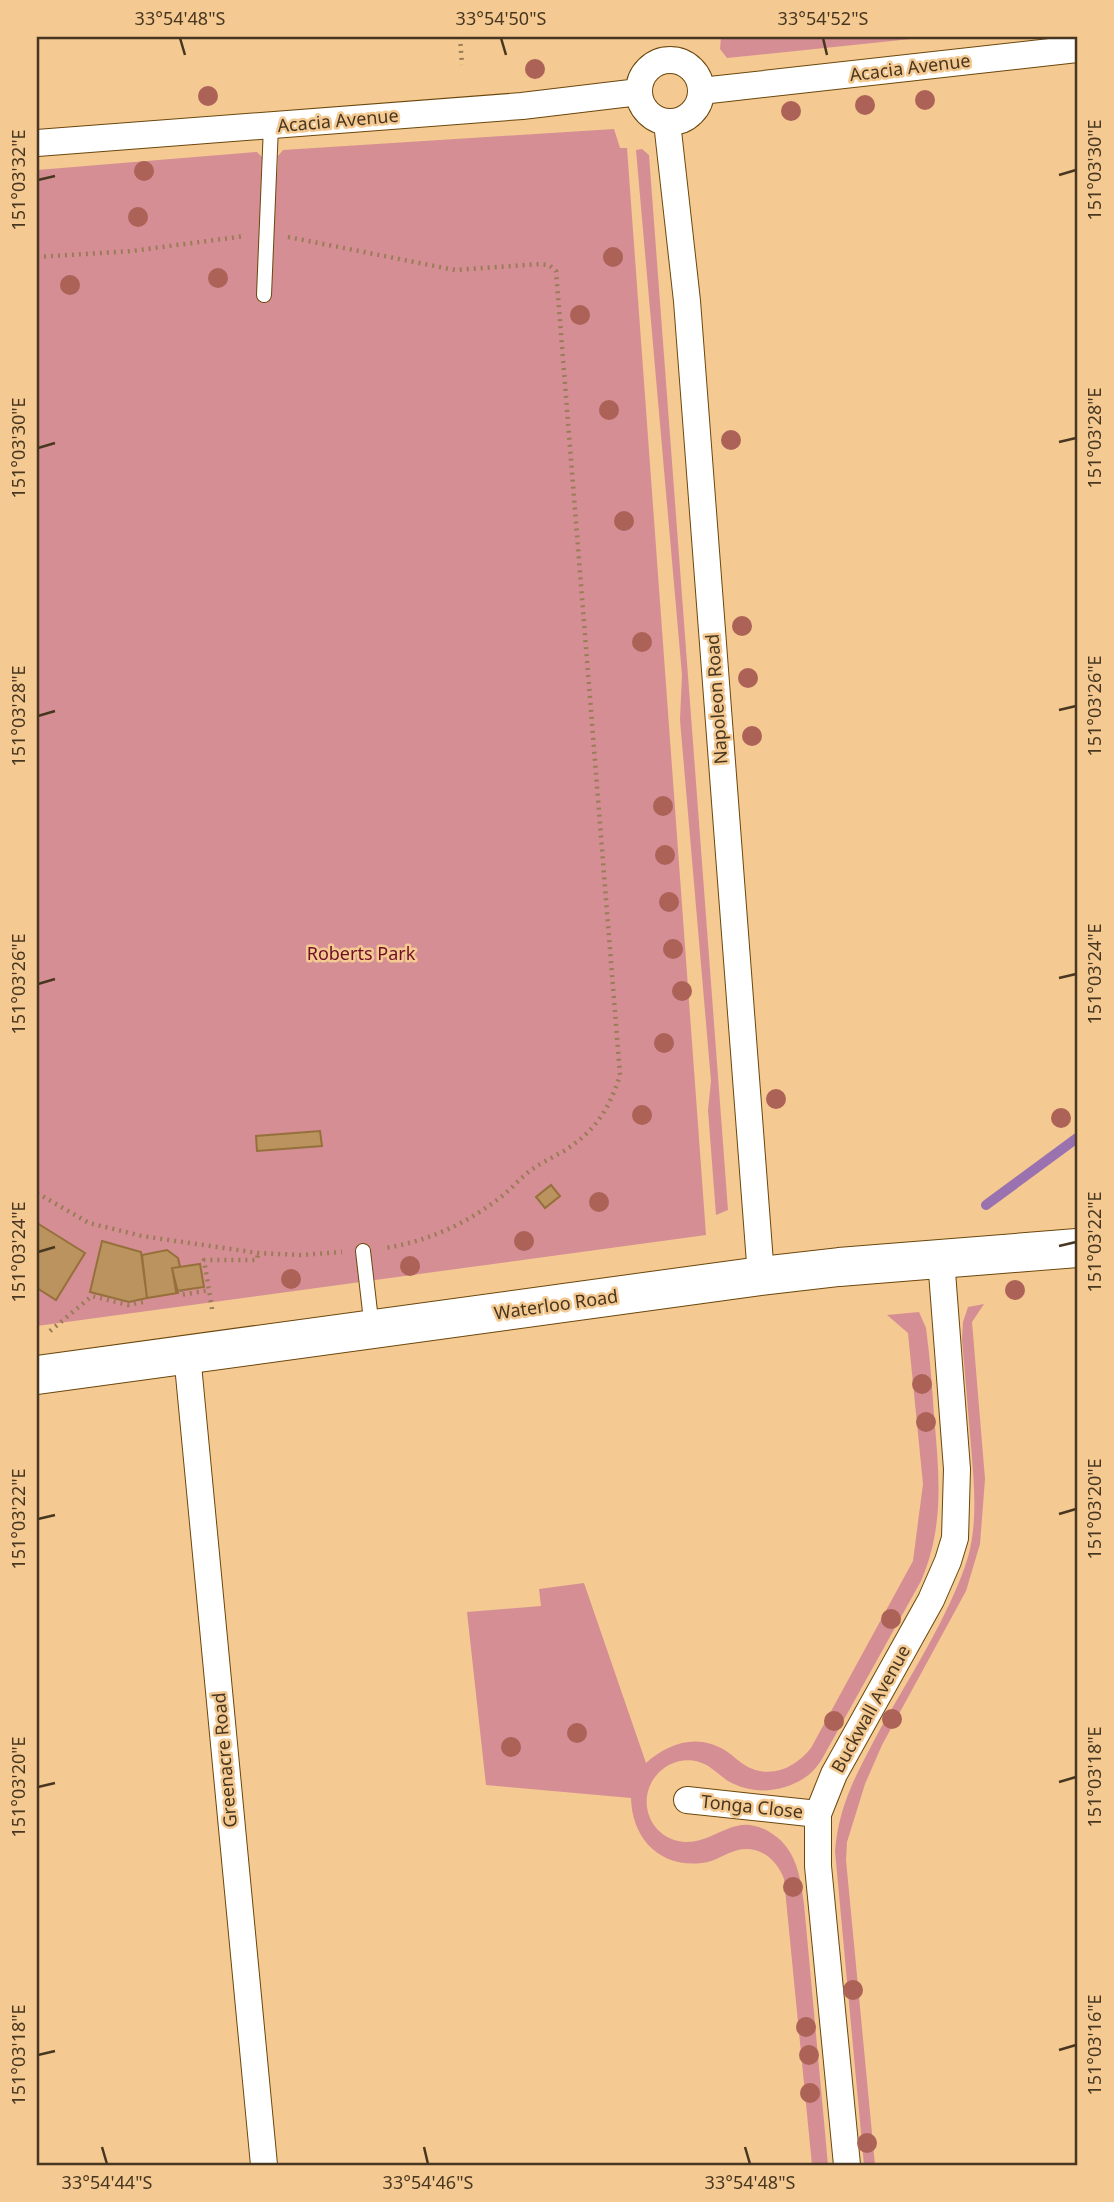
<svg xmlns="http://www.w3.org/2000/svg" width="1114" height="2202" font-family="'Noto Sans',sans-serif">
<style>
.green{fill:#d58e94}
.lines{fill:none;stroke-linecap:round;stroke-linejoin:round}
.stream{stroke:#9b72b0;stroke-width:10}
.building{fill:#bb935e;stroke:#96703a;stroke-width:2}
.service-casing{stroke:#6b470c;stroke-width:16}
.minor-casing{stroke:#6b470c;stroke-width:28}
.secondary-casing{stroke:#6b470c;stroke-width:40}
.path{stroke:#9a7d57;stroke-width:4.5;stroke-dasharray:2 5;stroke-linecap:butt}
.service{stroke:#fff;stroke-width:14}
.minor{stroke:#fff;stroke-width:26}
.secondary{stroke:#fff;stroke-width:38}
.tree{fill:#ac6257}
.ticks{fill:none;stroke:#483720;stroke-width:2.5}
.labels{text-anchor:middle;stroke-width:5;stroke-linejoin:round;paint-order:stroke}
.street-label{font-size:18px;fill:#483720;stroke:#f4c992}
.park-label{font-size:18px;fill:#710e27;stroke:#f4c992}
.neatline{fill:none;stroke:#483720;stroke-width:2.5}
.ticks-label{font-size:18px;text-anchor:middle;fill:#483720}
</style>
<rect width="100%" height="100%" fill="#f4c992"/>
<path class="green" d="M721,37H930L727,58L720,49Z
M614,129L620,148H627L706,1235L37,1326V170L257,152L262,157L261,177L277,175L278,156L283,150Z
M642,149L649,155L728,1210L716,1215L708,1110L711,1081L680,720L682,675L636,150Z
M984,1304L972,1322L985,1479L980,1544L966,1591L882,1745L865,1784L847,1842L846,1860L875,2165H864L835,1851C839,1805 855,1777 876,1737C906,1682 950,1616 968,1557C978,1521 974,1483 971,1446C968,1410 965,1375 962,1339L963,1322L968,1307Z
M919,1312L926,1328C930,1357 932,1386 934,1415C939,1474 945,1525 921,1581L822,1759C813,1774 801,1782 785,1787C765,1793 746,1791 728,1781C722,1777 717,1772 711,1768C693,1755 669,1759 655,1777C635,1804 653,1842 687,1842C706,1842 719,1830 737,1826C747,1823 759,1826 768,1831C796,1847 800,1874 804,1904L828,2165H812L784,1879C777,1859 759,1845 738,1850C725,1853 715,1862 702,1863C659,1868 632,1838 631,1798L486,1785L467,1612L541,1606L539,1589L584,1583L646,1763C669,1743 697,1733 726,1751C734,1756 740,1763 748,1767C772,1779 796,1767 811,1748L913,1561L923,1484L908,1333L887,1315Z"/>
<g class="lines">
<path class="stream" d="M986,1205L1077,1138"/>
</g>
<path class="building" d="M320,1131L322,1146L257,1151L256,1136Z
M551,1185L560,1196L545,1208L536,1197Z
M37,1223L85,1253L56,1300L37,1288Z
M102,1241L141,1252L147,1298L129,1302L90,1292Z
M167,1250L178,1258L180,1267L172,1268L178,1293L147,1298L142,1255Z
M200,1264L204,1287L176,1291L172,1268Z"/>
<g class="lines">
<defs>
<path id="service" d="M264,295L271,126
M363,1251L372,1329"/>
<path id="minor" d="M639 91a31 31 0 1 1 62 0a31 31 0 1 1-62 0Z
M701,91L1077,49
M667,122L687,301L761,1276
M37,143L522,106L639,92
M187,1354L264,2165
M687,1800L818,1814
M847,2165L818,1866V1814L834,1774L931,1600L948,1561L955,1538L957,1469L941,1259"/>
<path id="secondary" d="M37,1375L761,1276L839,1267L1077,1248"/>
</defs>
<use href="#service" class="service-casing"/>
<use href="#minor" class="minor-casing"/>
<use href="#secondary" class="secondary-casing"/>
<path class="path" d="M460,37L462,65
M288,237L455,270L539,264L549,265L556,271L620,1075C609,1110 595,1131 564,1151C553,1157 541,1163 531,1170C518,1180 508,1193 494,1202C462,1226 424,1242 385,1248
M37,257L132,251L245,236
M37,1193L89,1223L142,1236L258,1253L301,1255L342,1252
M181,1290V1295L209,1290
M212,1309L204,1260H257L258,1253
M50,1331L92,1296L128,1305L143,1302V1299"/>
<use href="#service" class="service"/>
<use href="#minor" class="minor"/>
<use href="#secondary" class="secondary"/>
</g>
<g class="tree">
<circle cx="535" cy="69" r="10"/>
<circle cx="208" cy="96" r="10"/>
<circle cx="925" cy="100" r="10"/>
<circle cx="865" cy="105" r="10"/>
<circle cx="791" cy="111" r="10"/>
<circle cx="144" cy="171" r="10"/>
<circle cx="138" cy="217" r="10"/>
<circle cx="613" cy="257" r="10"/>
<circle cx="218" cy="278" r="10"/>
<circle cx="70" cy="285" r="10"/>
<circle cx="580" cy="315" r="10"/>
<circle cx="609" cy="410" r="10"/>
<circle cx="731" cy="440" r="10"/>
<circle cx="624" cy="521" r="10"/>
<circle cx="742" cy="626" r="10"/>
<circle cx="642" cy="642" r="10"/>
<circle cx="748" cy="678" r="10"/>
<circle cx="752" cy="736" r="10"/>
<circle cx="663" cy="806" r="10"/>
<circle cx="665" cy="855" r="10"/>
<circle cx="669" cy="902" r="10"/>
<circle cx="673" cy="949" r="10"/>
<circle cx="682" cy="991" r="10"/>
<circle cx="664" cy="1043" r="10"/>
<circle cx="776" cy="1099" r="10"/>
<circle cx="642" cy="1115" r="10"/>
<circle cx="1061" cy="1118" r="10"/>
<circle cx="599" cy="1202" r="10"/>
<circle cx="524" cy="1241" r="10"/>
<circle cx="410" cy="1266" r="10"/>
<circle cx="291" cy="1279" r="10"/>
<circle cx="1015" cy="1290" r="10"/>
<circle cx="922" cy="1384" r="10"/>
<circle cx="926" cy="1422" r="10"/>
<circle cx="891" cy="1619" r="10"/>
<circle cx="892" cy="1719" r="10"/>
<circle cx="834" cy="1721" r="10"/>
<circle cx="577" cy="1733" r="10"/>
<circle cx="511" cy="1747" r="10"/>
<circle cx="793" cy="1887" r="10"/>
<circle cx="853" cy="1990" r="10"/>
<circle cx="806" cy="2027" r="10"/>
<circle cx="809" cy="2055" r="10"/>
<circle cx="810" cy="2093" r="10"/>
<circle cx="867" cy="2143" r="10"/>
</g>
<path class="ticks" d="M180,38L185,55M501,38L506,55M823,38L827,55M1059,175L1076,170M38,180L55,176M1059,442L1076,438M38,448L55,443M1059,710L1076,706M38,716L55,711M1059,978L1076,974M38,984L55,979M1059,1246L1076,1242M38,1252L55,1247M1059,1514L1076,1509M38,1519L55,1515M1059,1782L1076,1777M38,1787L55,1783M1059,2050L1076,2045M38,2055L55,2051M102,2147L107,2164M424,2147L428,2164M745,2147L750,2164"/>
<g class="labels">
<g class="street-label">
<text transform="translate(910 68) rotate(-7)" y="6">Acacia Avenue</text>
<text transform="translate(338 121) rotate(-5)" y="6">Acacia Avenue</text>
<text transform="translate(717 699) rotate(-94)" y="6">Napoleon Road</text>
<text transform="translate(556 1305) rotate(-8)" y="6">Waterloo Road</text>
<text transform="translate(871 1709) rotate(-61)" y="6">Buckwall Avenue</text>
<text transform="translate(225 1760) rotate(-95)" y="6">Greenacre Road</text>
<text transform="translate(752 1807) rotate(6)" y="6">Tonga Close</text>
</g>
<g class="park-label">
<text x="361" y="960">Roberts Park</text>
</g>
</g>
<rect width="1114" height="2202" fill="none" stroke="#f4c992" stroke-width="77"/>
<rect x="38" y="38" width="1038" height="2126" class="neatline"/>
<g class="ticks-label">
<text x="180" y="25">33°54'48"S</text>
<text x="501" y="25">33°54'50"S</text>
<text x="823" y="25">33°54'52"S</text>
<text transform="translate(1095 170) rotate(-90)" y="6">151°03'30"E</text>
<text transform="translate(19 180) rotate(-90)" y="6">151°03'32"E</text>
<text transform="translate(1095 438) rotate(-90)" y="6">151°03'28"E</text>
<text transform="translate(19 448) rotate(-90)" y="6">151°03'30"E</text>
<text transform="translate(1095 706) rotate(-90)" y="6">151°03'26"E</text>
<text transform="translate(19 716) rotate(-90)" y="6">151°03'28"E</text>
<text transform="translate(1095 974) rotate(-90)" y="6">151°03'24"E</text>
<text transform="translate(19 984) rotate(-90)" y="6">151°03'26"E</text>
<text transform="translate(1095 1242) rotate(-90)" y="6">151°03'22"E</text>
<text transform="translate(19 1252) rotate(-90)" y="6">151°03'24"E</text>
<text transform="translate(1095 1509) rotate(-90)" y="6">151°03'20"E</text>
<text transform="translate(19 1519) rotate(-90)" y="6">151°03'22"E</text>
<text transform="translate(1095 1777) rotate(-90)" y="6">151°03'18"E</text>
<text transform="translate(19 1787) rotate(-90)" y="6">151°03'20"E</text>
<text transform="translate(1095 2045) rotate(-90)" y="6">151°03'16"E</text>
<text transform="translate(19 2055) rotate(-90)" y="6">151°03'18"E</text>
<text x="107" y="2189">33°54'44"S</text>
<text x="428" y="2189">33°54'46"S</text>
<text x="750" y="2189">33°54'48"S</text>
</g>
</svg>
